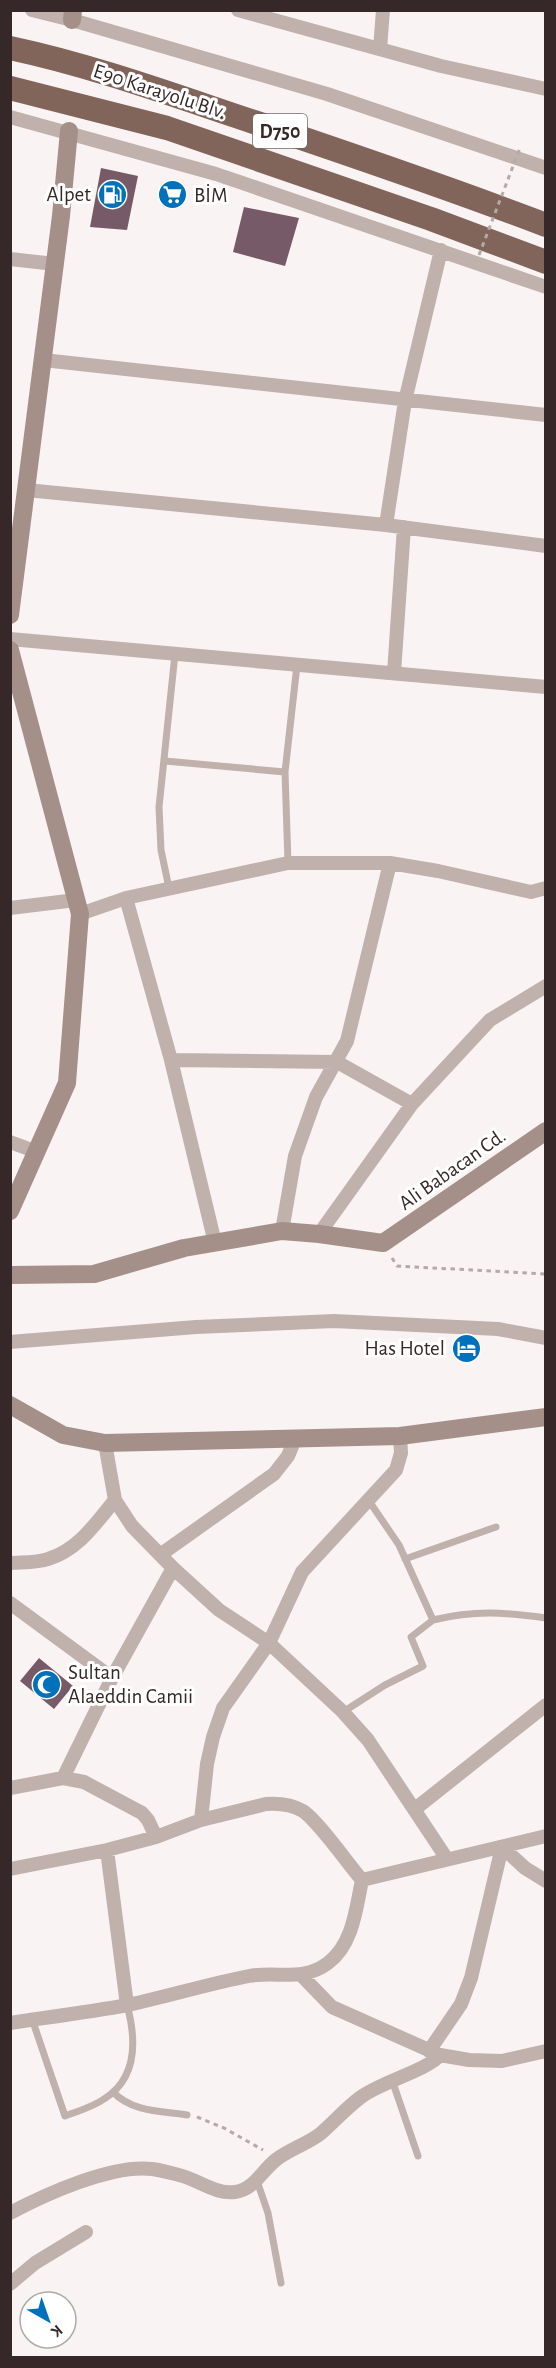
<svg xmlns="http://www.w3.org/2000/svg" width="556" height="2368" font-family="'Alegreya Sans',sans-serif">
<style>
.building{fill:#765a67}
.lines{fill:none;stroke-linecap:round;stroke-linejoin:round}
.path{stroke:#b3aaaa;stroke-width:3;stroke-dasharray:4.5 4.5;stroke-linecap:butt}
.lane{stroke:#c0b1ac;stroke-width:7}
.street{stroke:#c0b1ac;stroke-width:14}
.secondary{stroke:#a59089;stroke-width:18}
.highway{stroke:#81645a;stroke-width:24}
.path-bridge{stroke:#b3aaaa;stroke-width:3;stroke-dasharray:4.5 4.5;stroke-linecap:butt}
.labels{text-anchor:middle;stroke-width:6;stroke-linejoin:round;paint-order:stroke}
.shield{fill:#fff;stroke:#726869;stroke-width:1.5}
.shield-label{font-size:20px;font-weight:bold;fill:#362829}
.street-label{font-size:21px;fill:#362829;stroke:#fff}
.poi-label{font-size:21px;fill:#362829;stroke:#fff;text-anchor:end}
</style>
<rect width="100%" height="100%" fill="#faf3f3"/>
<path class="building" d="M101,168L138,176L127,230L90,227Z
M244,207L299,218L285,266L233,252Z
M39,1658L73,1686L54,1709L20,1681Z"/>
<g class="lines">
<path class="path" d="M392,1258L397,1266L546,1274
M197,2117L224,2128L263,2150"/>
<path class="lane" d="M165,761L285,772
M288,863L285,772L297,665
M169,888L161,850L159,807L175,654
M405,1559L496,1527
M433,1620C474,1610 504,1612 546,1618
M343,1712L385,1685L423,1666L411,1637L433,1620L399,1545L369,1501
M32,2019L65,2116C78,2111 93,2107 104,2099C138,2078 136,2038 127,2005
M392,2080L418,2156
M113,2092C132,2112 161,2111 187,2115
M257,2181L268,2213L281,2283"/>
<path class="street" d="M32,10L72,20L327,94L546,168
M238,10L441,66L546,89
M380,49L383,10
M10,117L216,174L546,287
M10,259L55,264
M43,360L546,415
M26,490L386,525L546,546
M386,525L405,401L441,250
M10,639L546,687
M394,673L404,527
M126,898L171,1060L215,1243
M10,908L76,900
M80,914L126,898L288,863H390L438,871L531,892L546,888
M171,1060L337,1062L412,1104
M10,1142L37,1152
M282,1231L295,1156L316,1097L347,1041L390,863
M319,1234L412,1104L490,1020L546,986
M10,1342L196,1327L334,1321L498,1329L546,1338
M105,1443L115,1500L132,1526L173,1568L219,1610L269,1643L343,1712L368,1740L447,1859
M160,1555L274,1474L288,1456L295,1439
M10,1563C22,1562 37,1563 48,1559C78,1550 96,1523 115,1500
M10,1603L112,1678
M63,1778L112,1678L173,1568
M10,1788L63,1778L84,1782L142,1813L148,1820L156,1837
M415,1809L546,1705
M201,1820L207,1764L213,1737L223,1708L269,1643L302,1572L396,1470L401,1453L400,1436
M107,1850L127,2005
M10,1869L107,1850L156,1837L201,1820L266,1804C279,1803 291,1804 303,1811C319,1822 348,1864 362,1880
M362,1880L546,1836
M301,1975L332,2007L440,2055L469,2060L502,2061L546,2051
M10,2023C50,2017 89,2012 128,2005C169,1996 208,1984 249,1976C277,1971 303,1982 328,1963C353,1944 356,1909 362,1880
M429,2051L461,2004L471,1978L502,1847L525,1868L546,1881
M10,2213C46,2194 112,2164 152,2169C161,2170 170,2173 179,2175C197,2179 216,2195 235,2192C255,2189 262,2170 277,2159C290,2149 307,2144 320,2134C334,2122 346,2108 361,2097C381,2082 428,2070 440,2055
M10,2284L35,2263L86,2232"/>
<path class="secondary" d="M72,20L73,10
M10,615L61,216L69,131
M10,650L80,914L67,1083L10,1211
M10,1275L94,1274L184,1248L282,1231L319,1234L383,1243L546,1131
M10,1405L63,1435L105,1443L400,1436L546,1417"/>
<path class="highway" d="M10,48C94,66 173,95 254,122C352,155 449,188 546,225
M10,88L167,128L431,219L546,262"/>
<path class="path-bridge" d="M479,255L520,148"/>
</g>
<defs>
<symbol id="fuel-disc" viewBox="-11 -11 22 22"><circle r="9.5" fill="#0271bc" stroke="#fff"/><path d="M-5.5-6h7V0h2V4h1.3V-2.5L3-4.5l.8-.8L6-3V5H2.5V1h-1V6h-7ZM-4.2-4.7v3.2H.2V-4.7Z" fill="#fff"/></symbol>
<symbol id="supermarket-disc" viewBox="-11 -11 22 22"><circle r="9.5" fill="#0271bc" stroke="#fff"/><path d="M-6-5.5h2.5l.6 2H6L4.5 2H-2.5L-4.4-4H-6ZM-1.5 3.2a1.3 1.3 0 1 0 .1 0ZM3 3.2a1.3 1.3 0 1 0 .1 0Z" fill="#fff"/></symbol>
<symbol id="hotel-disc" viewBox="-11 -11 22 22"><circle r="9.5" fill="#0271bc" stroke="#fff"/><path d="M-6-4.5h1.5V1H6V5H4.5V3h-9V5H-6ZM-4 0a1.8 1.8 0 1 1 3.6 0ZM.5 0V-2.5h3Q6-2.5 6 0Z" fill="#fff"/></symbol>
<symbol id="mosque-disc" viewBox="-11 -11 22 22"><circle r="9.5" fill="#0271bc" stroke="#fff"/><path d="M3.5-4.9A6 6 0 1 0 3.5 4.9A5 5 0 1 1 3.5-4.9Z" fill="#fff"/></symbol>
</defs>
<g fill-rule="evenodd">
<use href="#fuel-disc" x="96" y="178" width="33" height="33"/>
<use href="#supermarket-disc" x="156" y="178" width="33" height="33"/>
<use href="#hotel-disc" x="450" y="1332" width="33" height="33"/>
<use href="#mosque-disc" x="30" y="1668" width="33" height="33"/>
</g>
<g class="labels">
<rect class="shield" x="253" y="114" width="54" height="34" rx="4.5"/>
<g class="shield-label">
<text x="280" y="138">D750</text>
</g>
<g class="street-label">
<text transform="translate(160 91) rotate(18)" y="7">E90 Karayolu Blv.</text>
<text transform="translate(452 1169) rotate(-35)" y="7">Ali Babacan Cd.</text>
</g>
<g class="poi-label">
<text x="91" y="201">Alpet</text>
<text x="194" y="202" text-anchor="start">BİM</text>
<text x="445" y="1355">Has Hotel</text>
<text x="68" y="1679" text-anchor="start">Sultan<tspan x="68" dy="24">Alaeddin Camii</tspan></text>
</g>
</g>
<rect width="556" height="2368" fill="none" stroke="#362829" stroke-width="24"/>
<g transform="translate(48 2320) rotate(140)"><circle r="28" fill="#ffffff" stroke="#afa9a9" stroke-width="1.5"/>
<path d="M0-4.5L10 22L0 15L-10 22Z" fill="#0271bc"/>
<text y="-9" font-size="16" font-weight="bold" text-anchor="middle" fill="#362829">K</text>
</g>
</svg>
